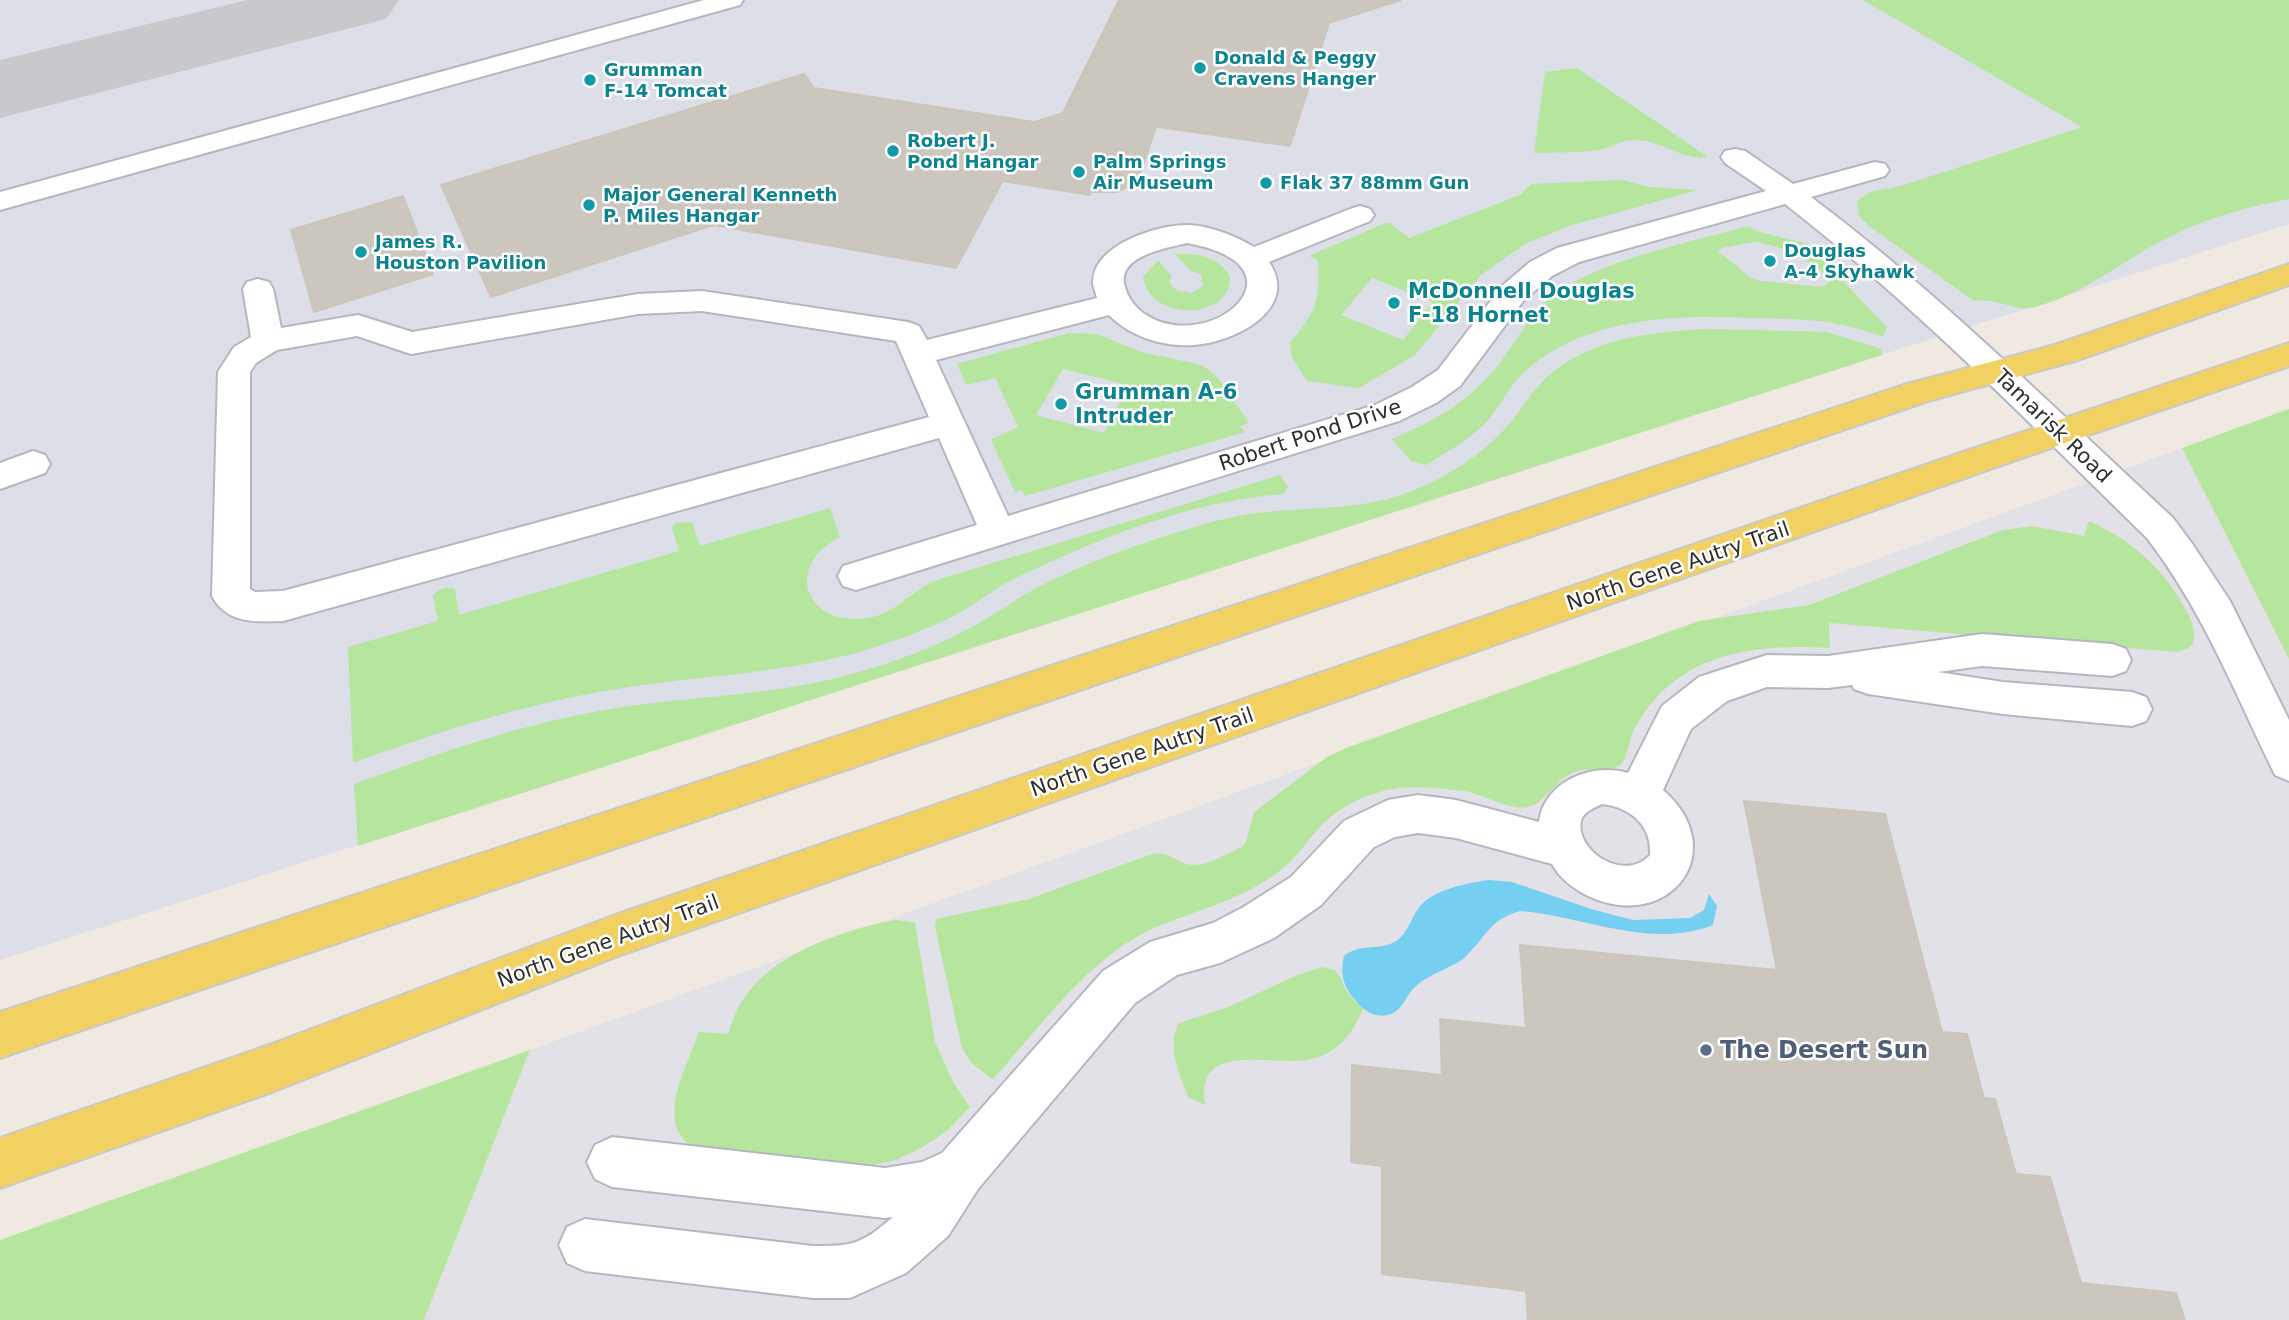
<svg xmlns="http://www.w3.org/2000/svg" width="2289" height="1320" font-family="'DejaVu Sans',sans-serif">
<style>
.industrial{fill:#e3e1e8}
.airport{fill:#dcdee8}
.green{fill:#b6e59e;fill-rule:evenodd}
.water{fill:#75cff0}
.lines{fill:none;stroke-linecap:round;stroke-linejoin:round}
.taxiway{fill:#c9c8cc;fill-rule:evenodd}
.building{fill:#cbc7bf;stroke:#cbc5ba;stroke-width:2}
.minor-casing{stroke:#b4b7c1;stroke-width:4}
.major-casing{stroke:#c9c9c9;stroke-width:4}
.minor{fill:#fff;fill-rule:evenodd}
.major{fill:#f2d163;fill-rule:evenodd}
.culture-dot{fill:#0f9aa8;stroke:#fff;stroke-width:2.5}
.service-dot{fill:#5c6f8a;stroke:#fff;stroke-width:2.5}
.labels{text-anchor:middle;stroke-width:5;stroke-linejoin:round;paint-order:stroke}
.far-culture-label{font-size:18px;font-weight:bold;fill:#0d838f;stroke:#fff;text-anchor:start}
.culture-label{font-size:21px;font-weight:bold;fill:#0d838f;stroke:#fff;text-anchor:start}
.street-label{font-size:21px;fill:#2e2e2e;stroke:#fff}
.near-service-label{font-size:24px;font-weight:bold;fill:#4e5e75;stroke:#fff;text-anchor:start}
</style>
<rect width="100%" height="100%" fill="#efe9e1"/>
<path class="industrial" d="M2182,448L2289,659V1320H424L530,1050Z"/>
<path class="airport" d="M0,0H2289V224L0,960Z"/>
<path class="green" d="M1863,0H2289V199C2240,208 2197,221 2154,245C2113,268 2077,297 2031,308C2014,311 1995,297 1974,301L1869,226L1859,216L1857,201L1870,192L1901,186L2082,127Z
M1577,68L1708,157C1683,161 1661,140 1635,140C1621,139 1612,148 1599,150C1578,153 1556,152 1534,153L1545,72Z
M1622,180L1649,187L1698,190L1569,226L1525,244L1481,275L1415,355L1359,388L1307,381L1292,357L1290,343C1317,310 1320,303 1318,260L1309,256L1385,223H1390L1409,238L1520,195L1531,184ZM1372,278L1433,302L1403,340L1341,315Z
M1749,226L1756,231L1808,244L1887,327L1883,337C1837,319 1800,319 1752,318C1676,315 1591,316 1529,368C1510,384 1504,400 1490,418C1473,438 1448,451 1426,465L1411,461L1392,439C1433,422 1472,400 1500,363C1518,338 1532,311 1557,293C1603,259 1692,242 1749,226ZM1754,242C1774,243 1823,263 1830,282L1822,287L1760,281L1751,278L1718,251L1721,248Z
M1175,254C1197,253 1218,256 1230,276C1233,320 1150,323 1143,277L1158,260L1172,277L1169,282L1176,290L1191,293L1203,286L1201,274L1191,271Z
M1707,329L1827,332L1882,349V355L358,846L354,784C434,755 515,726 599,711C683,696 770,697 852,674C892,663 932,648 968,629C990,618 1010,603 1031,591C1082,564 1139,543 1195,527C1218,520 1242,514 1266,512C1317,507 1369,510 1417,489C1448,476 1479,456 1502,432C1521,413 1532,388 1554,371C1598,337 1654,332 1707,329Z
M1069,333L1097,334L1141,352L1202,365L1218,378L1249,423L1240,426L1245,432L1025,496L1022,490L1015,492L991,440L1018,427L995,378L966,385L957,364ZM1063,369L1128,385L1104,433L1036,415Z
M2289,409V659L2182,448Z
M1280,475L1288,487L1283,494C1188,501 1097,539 1012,580C991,590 974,606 953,616C924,631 890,643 859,652C783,673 706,675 629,687C534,701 443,730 353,763L348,647L438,621L433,596C440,588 445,587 455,589L459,615L679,551L672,528L675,523L692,522L700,546L830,508L840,537C782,567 806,628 868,618C895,614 910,592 934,581Z
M2089,521C2130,540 2159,564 2182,603C2190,617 2197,629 2193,644L2187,649L2176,652L1829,623L1830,648C1760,644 1688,651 1645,712C1640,719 1635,727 1632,735C1628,744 1628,757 1621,764C1610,774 1588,766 1574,772C1556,780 1549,797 1534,805C1514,815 1485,794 1464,791C1438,788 1405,784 1380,792C1358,798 1336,810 1321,826C1306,842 1296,859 1278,872C1234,905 1191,910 1144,933C1084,964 1038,1030 993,1079L972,1064L962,1048L935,927L936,919L1029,899L1152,854C1170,851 1178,865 1194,865C1210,865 1228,853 1242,847L1246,842L1254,812L1327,757L1346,748L1699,621L1809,605L2003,530L2032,526L2084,536Z
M896,920L915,923L935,1042L953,1082L970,1107L948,1130L923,1147L896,1160L873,1165L855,1167L697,1149C651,1127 687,1067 699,1032L728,1034C733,1018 739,1003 750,990C781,951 849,928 896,920Z
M1322,967C1343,971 1338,975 1346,990C1350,997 1357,1003 1363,1009C1353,1033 1338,1053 1311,1059C1272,1068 1195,1038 1205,1105L1188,1097C1179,1073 1167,1048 1178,1024C1194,1017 1210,1014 1225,1008C1258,995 1287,977 1322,967Z
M530,1050L424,1320H0V1240Z"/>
<path class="water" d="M1489,880L1512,882L1591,909L1633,920L1690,918L1704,910L1709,894L1717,906L1713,925C1649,950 1584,916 1520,911C1488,920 1486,938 1464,958C1451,969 1428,973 1413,989C1405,998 1401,1013 1387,1015C1374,1018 1363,1010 1355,1000C1343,987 1340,974 1344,956C1359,944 1373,950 1390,944C1409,938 1410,915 1423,903C1440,888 1468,883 1489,880Z"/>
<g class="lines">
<path class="taxiway" d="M247,0H399L386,19L0,118V60Z"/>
</g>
<path class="building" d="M1119,0H1155L1329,23L1290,146L1063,113Z
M1155,0H1401L1329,23Z
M804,74L814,88L714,225L491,297L441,185Z
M814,88L1034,122L956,268L714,225Z
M1063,113L1156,127L1138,179L1130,177L1128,186L1117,192H1091L1090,195L1002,181L1034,122Z
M403,196L433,274L314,312L291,230Z
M1744,801L1885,814L1942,1032L1967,1034L1984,1098L1995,1099L2016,1174L2050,1177L2081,1283L2176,1293L2185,1320H1528L1526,1291L1382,1274V1166L1351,1162L1352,1065L1442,1075L1440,1019L1526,1028L1520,945L1777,970Z"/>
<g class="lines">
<defs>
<path id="minor" d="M704,0H743L740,5L0,210V192Z
M1735,149L1745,151L1793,184L1875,162L1885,164L1889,170L1885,176L1811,197C1940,294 2054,408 2173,518L2193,545L2230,601L2289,720V781L2275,775C2235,693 2203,611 2147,538C2029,423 1915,305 1785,204L1579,262L1552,276L1524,300L1460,386L1436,403L1399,421L856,590L843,586L838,576L843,566L977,525L939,438L283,621C256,622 227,624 212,596L218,372L234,347L251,337L243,289L247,282L258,279L269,282L273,289L281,328L358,315L412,332L638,294L702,291L908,322L919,326L927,340L1097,298C1096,293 1093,287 1093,282C1093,245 1157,225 1187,225C1208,225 1236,236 1254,247L1350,209L1360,206L1370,209L1374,215L1370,221L1269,262C1301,310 1232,343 1194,345C1163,347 1131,337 1109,315L936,360L1008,516L1375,405L1412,387L1438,370L1502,286L1530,262L1557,248L1766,191L1725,163L1721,157L1725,151ZM1187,243C1315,266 1209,359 1143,313C1134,306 1128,298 1125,287C1115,256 1167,248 1187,243ZM702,311L896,341L929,417L283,591L255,592L250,589V372L256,363L277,350L357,336L411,354L638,314Z
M33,451L45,455L50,464L45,473L0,489V463Z
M1982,634L2112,644L2126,649L2131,660L2126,671L2112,676L1982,666L1938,672L2003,682L2132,692L2146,697L2152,709L2146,721L2132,726L2003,714L1868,694L1854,689L1852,685L1828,688L1767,687L1727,701L1691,729L1663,790C1733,851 1669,934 1588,896C1573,888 1560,879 1552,864L1456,838L1418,833L1395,837L1374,847L1321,905L1274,938L1220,963L1177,975L1135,1003L978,1189L948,1236L906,1273L850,1298H813L585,1271L567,1263L559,1245L567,1227L585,1219L813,1246C855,1246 861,1244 893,1217L885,1218L612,1187L595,1179L587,1162L595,1145L612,1137L885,1168L922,1162L942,1153L1103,971L1150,942L1213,923L1242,908L1291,877L1344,821L1388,800L1418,795L1456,800L1539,822C1544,781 1593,762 1628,773L1662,706L1699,677L1767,655L1828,656ZM1602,804C1630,807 1652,825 1650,855C1624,883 1575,851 1581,821C1583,812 1594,808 1602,804Z"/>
<path id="major" d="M2289,264V285L2075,361L1928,401L0,1058V1012L1907,384L2055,345Z
M2289,343V366L1993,468L618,956L272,1092L0,1188V1138L272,1044L618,914L1969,450Z"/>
</defs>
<use href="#minor" class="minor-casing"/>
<use href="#major" class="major-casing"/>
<use href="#minor" class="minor"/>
<use href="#major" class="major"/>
</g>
<g class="culture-dot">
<circle cx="1200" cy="68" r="7"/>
<circle cx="590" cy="80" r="7"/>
<circle cx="893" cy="151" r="7"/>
<circle cx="1079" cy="172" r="7"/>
<circle cx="1266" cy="183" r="7"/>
<circle cx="589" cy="205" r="7"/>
<circle cx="361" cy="252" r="7"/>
<circle cx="1770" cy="261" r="7"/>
<circle cx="1394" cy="303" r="7"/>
<circle cx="1061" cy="404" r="7"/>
</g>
<circle class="service-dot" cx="1706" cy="1050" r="7"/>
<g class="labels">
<g class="far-culture-label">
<text x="1214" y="64">Donald &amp; Peggy<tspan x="1214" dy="21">Cravens Hanger</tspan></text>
<text x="604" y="76">Grumman<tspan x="604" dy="21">F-14 Tomcat</tspan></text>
<text x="907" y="147">Robert J.<tspan x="907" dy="21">Pond Hangar</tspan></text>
<text x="1093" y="168">Palm Springs<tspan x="1093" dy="21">Air Museum</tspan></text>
<text x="1280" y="189">Flak 37 88mm Gun</text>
<text x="603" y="201">Major General Kenneth<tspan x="603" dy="21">P. Miles Hangar</tspan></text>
<text x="375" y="248">James R.<tspan x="375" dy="21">Houston Pavilion</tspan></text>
<text x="1784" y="257">Douglas<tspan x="1784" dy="21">A-4 Skyhawk</tspan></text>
</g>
<g class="culture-label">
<text x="1408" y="298">McDonnell Douglas<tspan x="1408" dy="24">F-18 Hornet</tspan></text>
<text x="1075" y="399">Grumman A-6<tspan x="1075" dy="24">Intruder</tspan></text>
</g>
<g class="street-label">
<text transform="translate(2053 426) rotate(44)" y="7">Tamarisk Road</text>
<text transform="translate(1310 435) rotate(-18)" y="7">Robert Pond Drive</text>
<text transform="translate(1678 566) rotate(-19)" y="7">North Gene Autry Trail</text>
<text transform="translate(1142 752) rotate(-19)" y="7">North Gene Autry Trail</text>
<text transform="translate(608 941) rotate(-20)" y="7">North Gene Autry Trail</text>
</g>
<g class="near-service-label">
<text x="1720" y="1058">The Desert Sun</text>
</g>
</g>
</svg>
